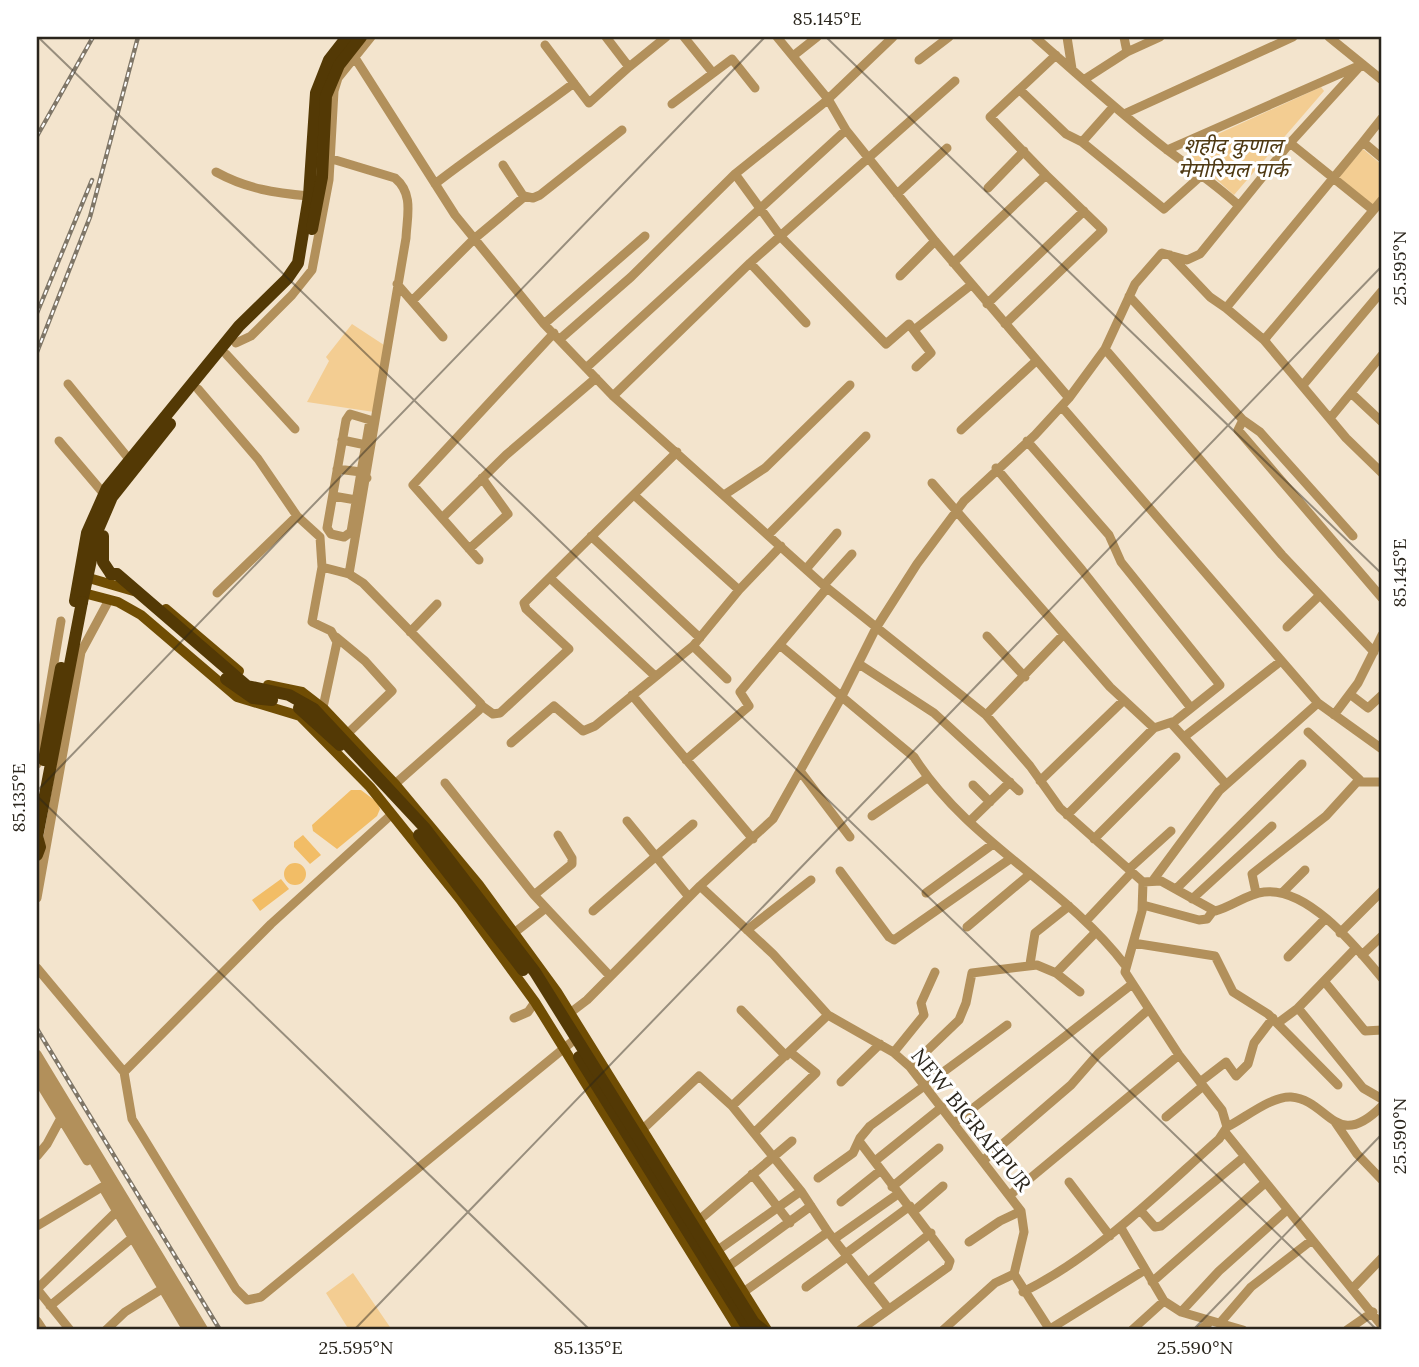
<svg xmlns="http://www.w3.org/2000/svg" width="1419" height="1367" font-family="Lora,'Noto Sans Devanagari',serif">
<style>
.green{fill:#f3cd92}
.water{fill:#f2bd66}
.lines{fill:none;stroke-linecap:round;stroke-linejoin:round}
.minor{stroke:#b2905b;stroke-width:9}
.major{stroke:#704d03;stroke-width:10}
.highway{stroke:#533905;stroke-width:12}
.rail-casing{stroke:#7f7667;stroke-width:4.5}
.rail{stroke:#fff;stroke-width:2;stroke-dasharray:5;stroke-linecap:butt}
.highway-bridge{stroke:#533905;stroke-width:12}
.ticks{fill:none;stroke:#2a251c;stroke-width:2;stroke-opacity:0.45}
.labels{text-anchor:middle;stroke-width:6;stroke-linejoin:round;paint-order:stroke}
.park-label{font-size:21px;font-style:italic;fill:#4e3913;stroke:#fff}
.street-label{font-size:21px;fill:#2a251c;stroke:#fff}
.neatline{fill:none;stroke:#2a251c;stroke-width:2.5}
.ticks-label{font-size:18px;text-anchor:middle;fill:#2a251c}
</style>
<rect width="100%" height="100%" fill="#f3e4cd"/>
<path class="green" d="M1321,87L1324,91L1234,195L1183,150Z
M1363,149L1382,165V194L1373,205L1339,177Z
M352,324L384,345L374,412L307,402L329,361L326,357Z
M353,1273L392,1330H349L326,1293Z"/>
<path class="water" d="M351,790H361L377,802L380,809L377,816L337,849L313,831L312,825Z
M303,835L321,855L310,864L294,847V842Z
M284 874a11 11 0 1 1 22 0a11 11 0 1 1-22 0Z
M281,879L289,889L260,911L252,900Z"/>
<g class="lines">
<path class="minor" d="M606,37L629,67L666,37
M684,37L713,73
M777,37L828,99L846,130L935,241L1069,398
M1035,37C1078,75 1121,114 1166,149C1191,168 1214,183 1238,205
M1067,37L1072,69
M1329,37L1382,80
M545,45L589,103L629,67
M348,47L455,215L544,324L613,396L821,583L986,715L1030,766L1060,808L1143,882L1142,911L1125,972L1179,1055L1222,1110L1227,1127L1219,1139C1157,1194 1099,1254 1023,1292
M1127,52L1160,37
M793,56L817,37
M919,60L949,37
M1085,79L1127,52L1124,37
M1020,90L1066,134L1082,142
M672,104L732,59L755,88
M1114,106L1082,142L1164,209L1203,174
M1124,114L1293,37
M1363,142L1382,118
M1290,143L1373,210
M1167,150L1358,66
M1382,158L1363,142L1226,308L1264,340L1346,438L1382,473
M332,159L395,178C414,194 407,216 406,238L349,574
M216,172C247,189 275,193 309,196
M735,174L781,237L886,344L909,324L931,353L916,367
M435,184C480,149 528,118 574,83
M988,188L1024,151
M897,194L947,148
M524,196L533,198L540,195L622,130
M1170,255L1210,297L1226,308
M750,263L806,323
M953,263L1046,175L990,117L1056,55
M900,276L935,241
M397,284L443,337
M1129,296L1243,420L1238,430L1382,598
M412,301L474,239L524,197L503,165
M987,304L1084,211
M544,324L645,236
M1005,324L1103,230L1046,175
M914,330L971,285
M560,339L631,277L735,174L825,102L893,37
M1264,340L1382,200
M236,343L251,336L292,295L312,270L329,180L334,91L338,78L371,37
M1105,349L1282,555L1374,652
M226,354L295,429
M586,368L846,130
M68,384L129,459
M1303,385L1382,291
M198,389L258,459L297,516L320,537L322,567L349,574L363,583L481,704L479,710L395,784
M1351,393L1382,422
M613,396L750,263L955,81
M1062,407L1318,703L1382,749
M1331,417L1382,355
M1243,420L1260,432L1353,536
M961,430L1036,361
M342,440L366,445
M59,441L104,494
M1027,441L1109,535L1121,562L1220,685L1175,721L1154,728L1067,815
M996,468L1082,570L1191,708
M337,469L361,472
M360,478L370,420L350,414L346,420L327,528L331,534L344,537L351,532L360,478H367
M932,483L1110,687L1154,728
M634,495L739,590
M724,495L765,468L850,385
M333,496L356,500
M442,518L506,455L596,378
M768,535L866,436
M591,536L700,638
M469,549L508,514L482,478
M479,560L413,485L554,333
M806,569L837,533
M550,578L654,675
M824,585L852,554
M217,593L297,516
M1287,627L1319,596
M410,632L437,604
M987,636L1025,677
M336,637L365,661L392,691L344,737
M693,646L727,679
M781,646L914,757C968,842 1065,886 1125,965
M859,664L934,713L1019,791
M632,695L753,839
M1351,695L1368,708L1382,695
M482,706L493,714L500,713L569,649L526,609L524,603L677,452
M322,712L337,642L331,631L312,622L322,567
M986,715L1063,635
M1334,715L1358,683L1382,635
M1171,723L1226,784
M1308,732L1360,780
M1184,737L1281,661
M511,743L554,706L583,731L595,726L693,646L739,590L781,546
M686,760L749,706L740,692L827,588
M37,764L61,621
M800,771L850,837
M1040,781L1123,701
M445,783L534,895L572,864V858L558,835
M973,785L990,802
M872,816L927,778
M627,821L689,897
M970,821L1010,782
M1094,839L1176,757
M1129,869L1171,831
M840,871L889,937L894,940L1010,859
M1154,879L1219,791L1318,703
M1143,882L1161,881L1215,911C1232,907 1246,894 1264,892C1308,887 1356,947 1382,978
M700,886L773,954L828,1015L893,1052L910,1067L1021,1211L1024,1232L1014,1274L1050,1330
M1176,889L1302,764
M926,893L993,844
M1256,893L1252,874L1326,816L1357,782H1382
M1282,893L1305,870
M534,895L609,975
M37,898L81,652L109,600
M1192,899L1272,826
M1143,905L1199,920L1207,919L1213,911
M593,911L693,824
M1086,921L1132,872
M967,927L1029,875
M747,930L811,880
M514,933L546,908
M1340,933L1382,891
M1133,943L1215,956L1233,992L1268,1014L1338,1085
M1356,948L1298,1008L1363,1088L1382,1099
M1362,955L1382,936
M1288,957L1325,919
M1030,964L1035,933L1069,906
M37,968L124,1072L132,1119L236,1289L247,1300L261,1297L579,1036
M1056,973L1096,932
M1324,981L1365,1031L1382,1030
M741,1010L786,1056
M570,1013L587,1000L700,886L773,819L841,698L876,628L917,564L964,501L1035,435L1069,398L1105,349L1135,284L1162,253L1187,260L1200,254L1290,143L1362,64
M514,1018L528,1012L535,1002
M1278,1023L1298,1008
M894,1052L924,1015L921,1003L935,972
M37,1054L204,1330
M37,1067L190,1322L198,1330
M910,1067L959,1020L966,1003L972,973L1037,965L1056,973L1080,992
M124,1072L271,924L392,814
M37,1079L87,1161
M841,1082L880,1044
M1200,1082L1226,1062L1236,1076L1248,1064L1254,1043L1273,1018
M732,1106L801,1191L828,1232L745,1291
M1166,1117L1203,1086
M1335,1122L1357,1154L1382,1180
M954,1123L1131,985
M1227,1127C1245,1118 1271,1096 1291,1097C1329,1100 1335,1153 1382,1106
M643,1129L699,1076L732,1106L828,1015
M1225,1132L1382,1326
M754,1133L816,1073L790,1052
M859,1141L950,1261L948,1267L860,1330
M37,1156L47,1144L61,1118
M984,1160L1071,1085L1098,1054L1148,1010
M875,1161L942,1107
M752,1174L790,1223
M818,1178L853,1153L860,1138L870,1126L1007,1025
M1069,1182L1110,1236
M892,1187L939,1148
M103,1188L187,1330
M1010,1195L1179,1055
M841,1202L881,1170
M1140,1210L1155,1227L1161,1226L1244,1157
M914,1211L943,1186
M699,1220L792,1141
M37,1226L102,1187
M1121,1228L1164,1301L1181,1312L1243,1330
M828,1232L888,1308
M834,1239L898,1194
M969,1242L1000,1221L1021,1211
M718,1250L801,1191
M845,1254L910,1206
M729,1266L811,1206
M868,1282L931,1233
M1152,1282L1265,1183
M806,1287L847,1257
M1353,1288L1382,1258
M37,1289L116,1212
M37,1289L70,1330
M50,1306L132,1238
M1181,1312L1219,1271L1287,1210
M37,1321L43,1330
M1220,1323L1251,1287L1312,1240
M1050,1329L1145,1270
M106,1330L125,1312L162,1289
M943,1330L995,1283L1014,1274
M1132,1330L1164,1301
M1200,1330L1211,1321
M1347,1330L1373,1312"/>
<path class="major" d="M82,576L137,592
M76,591L118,602L141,615L237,697L300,716L370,787L460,899L535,1002L739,1330
M166,609L239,671
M268,685L302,692L324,709L395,784L479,885L557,992L767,1330"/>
<path class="highway" d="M103,536V562L111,574
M75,601L87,533L107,488L239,326L287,279L298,263L309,196L316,93L329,60L347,37
M82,602L97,532L112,497L170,424
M37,836L40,847L37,855
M579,1057L749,1330
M754,1323L763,1330"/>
<defs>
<path id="rail" d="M37,136L93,37
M37,313L92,180
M37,352L90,217L138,37
M37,1029L220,1330"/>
</defs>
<use href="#rail" class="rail-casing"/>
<use href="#rail" class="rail"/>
<path class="highway-bridge" d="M312,229L322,177L326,96L339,65L361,37
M111,574H117L247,686L289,695L314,709L424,827L535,972L754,1323
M226,679L253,698L272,700
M299,708L340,745
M44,760L61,668
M419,835L523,970
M37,837L82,602"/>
</g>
<path class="ticks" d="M38,37L1377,1330M826,37L1382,574M37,791L765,37M37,796L590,1330M354,1330L1382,266M1193,1330L1382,1134"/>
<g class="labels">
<g class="park-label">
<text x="1233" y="153">शहीद कुणाल<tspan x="1233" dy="24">मेमोरियल पार्क</tspan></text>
</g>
<g class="street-label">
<text transform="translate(971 1120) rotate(51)" y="7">NEW BIGRAHPUR</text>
</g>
</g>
<rect width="1419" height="1367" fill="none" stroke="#ffffff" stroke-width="77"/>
<rect x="38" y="38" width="1342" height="1290" class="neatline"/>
<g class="ticks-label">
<text x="827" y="25">85.145°E</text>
<text transform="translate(1400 268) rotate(-90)" y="6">25.595°N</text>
<text transform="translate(1400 573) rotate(-90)" y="6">85.145°E</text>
<text transform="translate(19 798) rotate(-90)" y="6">85.135°E</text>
<text transform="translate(1400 1136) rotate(-90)" y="6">25.590°N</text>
<text x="356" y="1354">25.595°N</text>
<text x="588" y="1354">85.135°E</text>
<text x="1195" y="1354">25.590°N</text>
</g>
</svg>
